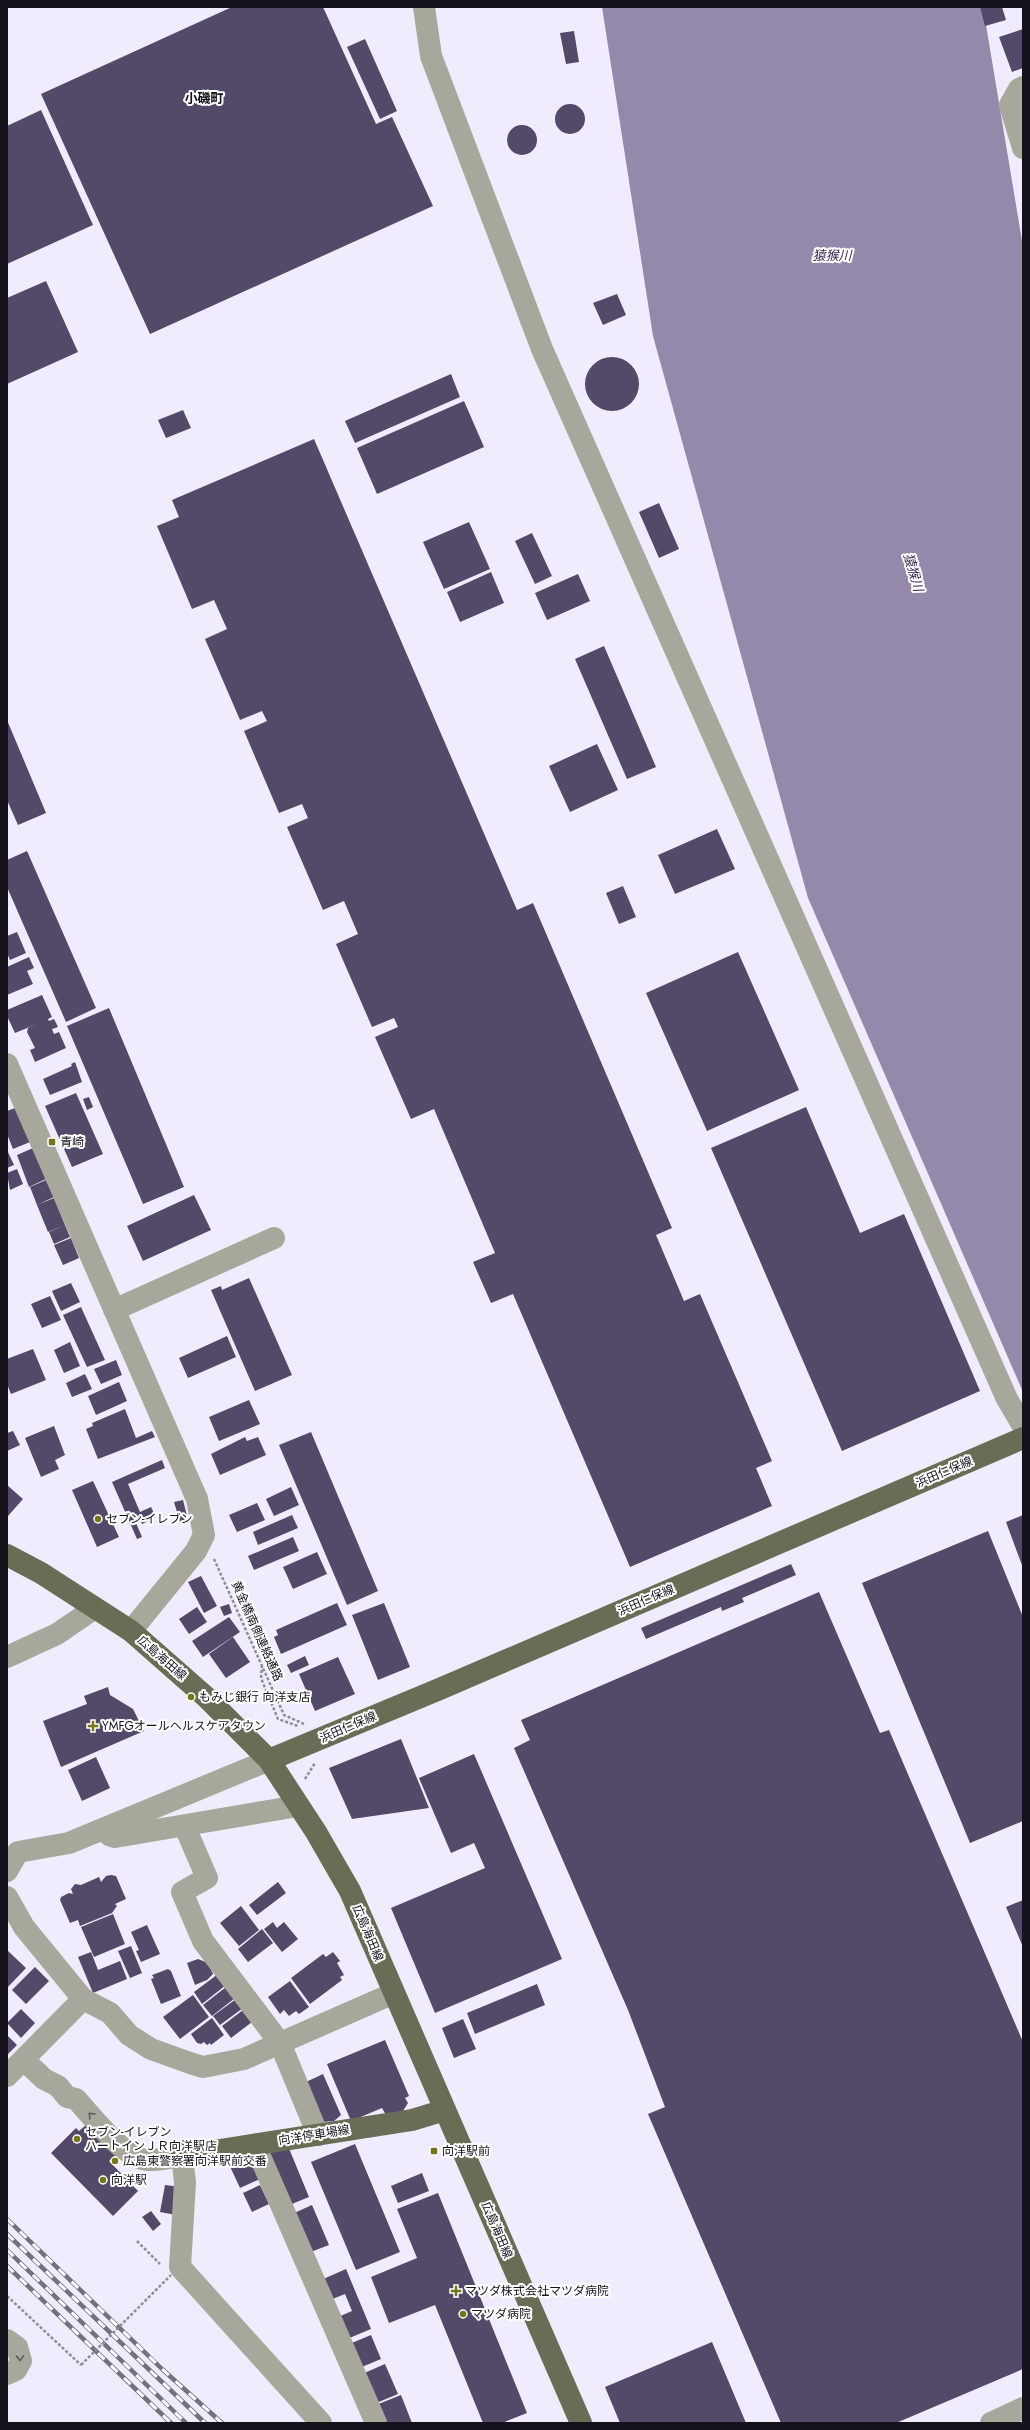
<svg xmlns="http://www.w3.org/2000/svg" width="1030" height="2430" font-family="Jost,'Noto Sans JP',sans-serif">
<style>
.water{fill:#9489ab}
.building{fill:#534968}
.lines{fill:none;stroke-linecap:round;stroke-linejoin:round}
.path{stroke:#908c9a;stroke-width:2.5;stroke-dasharray:3 2;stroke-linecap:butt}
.minor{stroke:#a7a79b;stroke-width:22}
.major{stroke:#6b6c56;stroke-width:22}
.rail-casing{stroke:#74717e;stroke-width:4.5}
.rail{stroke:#fff;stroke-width:3;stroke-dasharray:9;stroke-linecap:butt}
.path-bridge{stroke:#908c9a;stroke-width:2.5;stroke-dasharray:3 2;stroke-linecap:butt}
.oneway{stroke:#5e5c5b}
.poi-dot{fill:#76751a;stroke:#fff;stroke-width:1.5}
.labels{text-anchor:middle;stroke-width:4;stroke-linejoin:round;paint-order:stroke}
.poi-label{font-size:12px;fill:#14111b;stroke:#fff;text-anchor:start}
.street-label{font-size:12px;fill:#14111b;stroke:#fff}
.neighbourhood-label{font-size:13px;font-weight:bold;fill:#14111b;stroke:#fff}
.water-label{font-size:13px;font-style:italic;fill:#362452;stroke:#fff}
</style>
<rect width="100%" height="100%" fill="#f1ecfd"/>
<path class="water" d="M602,7H983L1023,247V1392L808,898L653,336Z"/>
<path class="building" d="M232,7H323L376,124L392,117L433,206L150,334L41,94Z
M980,7H1002L1006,20L985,26Z
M1023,29V68L1012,72L999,37Z
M574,31L579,62L566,64L560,33Z
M365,39L397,111L380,119L347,47Z
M555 119a15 15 0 1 1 30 0a15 15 0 1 1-30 0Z
M41,110L93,225L7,264V126Z
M507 140a15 15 0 1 1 30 0a15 15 0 1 1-30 0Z
M46,281L78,352L7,384V298Z
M617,294L626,315L603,325L593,303Z
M585 384a27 27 0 1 1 54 0a27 27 0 1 1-54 0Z
M451,374L460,397L355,443L345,421Z
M464,401L484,447L377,494L357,448Z
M183,410L191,428L166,438L158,420Z
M314,439L517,910L533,903L672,1228L656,1235L684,1301L700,1294L772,1461L756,1468L772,1506L630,1567L513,1294L491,1303L473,1262L495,1253L434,1109L411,1119L375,1037L398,1027L394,1018L372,1027L336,944L358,934L344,901L323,910L287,827L308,818L302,804L279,813L244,731L267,721L262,711L240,720L205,639L227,629L214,600L192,609L157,526L179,517L172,500Z
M659,503L679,549L659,558L639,512Z
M469,522L490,569L444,589L423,542Z
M532,533L552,576L535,584L515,541Z
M491,572L504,603L460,622L447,592Z
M578,574L590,601L547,620L535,593Z
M604,646L656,767L627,779L575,659Z
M7,720L46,813L18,825L7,800Z
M597,744L618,790L570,812L549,766Z
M717,829L735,869L675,894L658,855Z
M27,851L96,1008L66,1022L7,887V860Z
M623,886L636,917L619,924L606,893Z
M17,932L26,953L10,960L7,953V936Z
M738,952L799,1090L707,1131L646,993Z
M29,957L34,968L27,971L33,984L7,995V967Z
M42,995L52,1017L48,1019L49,1021L54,1019L58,1027L52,1029L54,1034L59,1032L66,1048L35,1062L30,1050L35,1048L27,1032L28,1028L37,1024L15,1033L7,1016V1010Z
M109,1008L184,1187L143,1204L67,1026Z
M75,1062L82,1082L50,1095L43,1079L72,1066L71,1064Z
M76,1093L103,1154L72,1167L45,1106Z
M89,1097L93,1107L87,1110L83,1099Z
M806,1107L860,1233L904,1214L980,1391L842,1451L711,1148Z
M15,1108L30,1142L13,1149L7,1134V1111Z
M33,1148L46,1179L29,1187L17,1155Z
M7,1150L14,1165L7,1168Z
M17,1169L23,1184L10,1190L7,1173Z
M46,1180L54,1197L37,1205L30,1187Z
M194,1195L211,1230L143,1261L127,1226Z
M54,1198L65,1225L48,1232L37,1205Z
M65,1225L70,1237L54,1244L49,1232Z
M71,1238L79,1258L63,1265L54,1245Z
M249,1278L292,1375L255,1391L211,1290L221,1286L222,1290Z
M71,1283L80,1302L61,1311L52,1291Z
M50,1296L61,1320L42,1328L31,1304Z
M81,1307L105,1360L87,1367L63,1315Z
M227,1336L236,1357L188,1378L179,1358Z
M70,1342L80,1366L64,1373L54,1350Z
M33,1349L46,1380L11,1394L7,1384V1359Z
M116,1360L122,1375L101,1384L94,1369Z
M85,1374L92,1389L72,1397L66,1383Z
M119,1382L127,1401L96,1415L88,1396Z
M249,1400L260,1424L219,1441L209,1417Z
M125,1409L136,1438L152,1431L155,1437L98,1459L86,1429L93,1426L92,1423Z
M54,1426L65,1455L55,1460L59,1469L41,1477L25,1438Z
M13,1431L20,1445L7,1451V1433Z
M311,1432L378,1591L347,1605L279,1445Z
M245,1437L247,1441L258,1437L266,1455L220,1475L211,1454Z
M162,1460L165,1468L128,1484L140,1512L151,1507L155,1515L154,1518L142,1524L141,1521L136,1523L142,1537L137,1539L112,1482Z
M93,1481L119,1537L97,1547L72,1490Z
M7,1485L23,1499L8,1516L7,1515Z
M291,1487L299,1505L274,1516L266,1499Z
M183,1500L188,1520L180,1522L174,1502Z
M257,1503L265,1520L237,1532L229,1515Z
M292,1515L298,1528L258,1545L253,1532Z
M1023,1515V1568L1006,1522Z
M988,1531L1023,1617V1821L970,1843L862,1583Z
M293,1537L299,1551L254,1570L248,1556Z
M317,1552L327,1574L293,1589L283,1567Z
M791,1564L796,1575L742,1598L744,1602L722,1611L721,1607L646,1639L641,1628Z
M201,1576L217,1606L204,1613L188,1582Z
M819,1592L880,1733L889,1730L1023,2042V2369L896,2423H781L648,2114L665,2107L628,2010L514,1748L530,1740L521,1720Z
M337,1603L347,1625L281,1654L274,1637L278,1635L276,1630Z
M384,1603L410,1667L378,1680L352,1615Z
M229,1604L232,1613L224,1616L220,1607Z
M197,1607L207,1622L189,1634L179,1619Z
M229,1617L240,1632L203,1657L192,1641Z
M233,1637L250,1662L226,1678L209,1654Z
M305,1656L309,1665L291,1673L287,1665Z
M338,1657L355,1694L315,1711L299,1674Z
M108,1687L110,1695L133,1709L144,1731L61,1767L43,1721L87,1704L84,1696Z
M401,1739L429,1808L352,1819L329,1768Z
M474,1754L562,1959L435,2013L391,1908L485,1868L474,1843L451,1853L419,1778Z
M96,1757L110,1788L82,1801L68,1770Z
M111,1875L116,1876L126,1899L115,1904L117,1906L112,1913L80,1926L78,1920L70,1923L60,1900L61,1897L69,1893L73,1894L71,1889L75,1884L81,1885L99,1877L101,1882L106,1876Z
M278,1882L286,1893L257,1915L249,1905Z
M1023,1900V1947L1006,1907Z
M241,1906L259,1930L239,1946L220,1923Z
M113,1914L125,1944L94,1957L81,1927Z
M273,1922L277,1928L284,1922L298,1939L282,1952L264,1929Z
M147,1925L160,1954L141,1962L136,1951L139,1950L131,1932Z
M262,1929L273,1943L248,1962L238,1949Z
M131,1946L142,1973L130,1978L118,1951Z
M7,1950L26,1968L7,1988Z
M91,1952L98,1970L120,1961L127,1979L93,1993L78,1957Z
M333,1952L340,1961L337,1963L344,1975L340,1977L342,1980L310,2004L291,1978L323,1954L326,1957Z
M198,1959L208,1963L213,1974L207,1980L195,1985L187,1963Z
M35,1967L49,1981L26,2004L12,1990Z
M168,1969L171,1971L181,1996L161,2004L151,1979L154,1978L152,1975Z
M218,1974L226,1985L202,2004L194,1992Z
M290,1981L309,2007L299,2014L296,2011L289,2016L284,2010L280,2014L268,1997Z
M537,1984L545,2005L475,2034L467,2013Z
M226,1987L235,1998L212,2016L203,2005Z
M193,1995L209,2017L180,2039L163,2017Z
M236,1999L243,2008L220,2025L213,2016Z
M21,2009L35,2023L21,2038L7,2023Z
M243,2010L252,2022L231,2038L222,2026Z
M212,2018L224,2035L211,2045L210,2043L207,2045L204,2042L201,2044L197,2043L191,2034Z
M463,2019L476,2049L454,2058L442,2028Z
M7,2035L17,2045L7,2055Z
M385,2040L409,2096L405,2098L408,2103L403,2111L386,2115L382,2108L351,2121L327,2064Z
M323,2074L341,2115L334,2121L323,2122L306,2082Z
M86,2125L116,2155L109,2161L138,2191L113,2216L51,2153L76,2128L79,2131Z
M355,2144L400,2252L356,2270L311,2162Z
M288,2146L309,2197L287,2206L266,2154Z
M247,2151L260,2179L240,2188L227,2160Z
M422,2173L429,2191L398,2203L391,2186Z
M165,2185L181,2187L176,2215L160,2212Z
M260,2185L269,2204L252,2212L243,2193Z
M438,2193L527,2413L502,2423H483L435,2305L389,2323L371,2277L417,2258L397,2209Z
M312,2205L329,2245L308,2253L292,2214Z
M151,2211L161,2224L153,2231L142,2217Z
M346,2269L371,2329L347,2339L338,2317L352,2311L345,2294L330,2300L321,2280Z
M371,2335L381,2359L357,2369L347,2345Z
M712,2342L746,2423H620L605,2387Z
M385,2364L398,2394L374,2404L362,2374Z
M401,2395L412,2423H384L376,2405Z"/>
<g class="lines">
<path class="path" d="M214,1559L284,1715L304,1724
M262,1665L261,1678L278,1719L298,1726
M305,1779L315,1763
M137,2241L160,2264
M7,2296L81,2365"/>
<path class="minor" d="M424,7L431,56L542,349L1007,1399L1023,1426
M1023,87L1019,89L1010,105L1023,148
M7,1064L197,1499L204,1535L196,1551L131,1631
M114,1310L274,1238
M7,1657L57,1634L95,1608
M185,1827L207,1878L182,1892L203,1941L280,2043L318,2135
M105,1830L109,1835L115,1837L298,1806
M7,1871L18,1852L69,1843L269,1760
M7,1897L24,1927L83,1999L110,2013L129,2035L151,2049L190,2063L203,2067L244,2059L394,1993
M24,2060L44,2079L58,2086L67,2097L76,2099C92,2116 124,2159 148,2160C159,2161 171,2157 182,2156L185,2182L180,2267L321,2423
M7,2076L83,1999
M255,2145L376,2423
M7,2340L17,2347L21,2361L16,2370L7,2374
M991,2423L1023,2408"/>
<path class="major" d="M7,1555L41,1573L131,1631L206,1697L269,1760L316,1832L350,1891L581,2423
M269,1760L442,1688L1023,1438
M182,2156L412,2120L445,2110"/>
<defs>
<path id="rail" d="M7,2219L162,2369L222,2423
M7,2234L205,2423
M7,2250L186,2423
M7,2266L171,2423"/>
</defs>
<use href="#rail" class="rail-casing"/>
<use href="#rail" class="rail"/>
<path class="path-bridge" d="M81,2365L171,2275"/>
</g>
<defs><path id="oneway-chevron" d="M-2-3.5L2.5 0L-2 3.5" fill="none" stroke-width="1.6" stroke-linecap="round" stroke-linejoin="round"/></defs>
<g class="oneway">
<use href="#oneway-chevron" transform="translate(91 2115) rotate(-134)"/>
<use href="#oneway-chevron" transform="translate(20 2358) rotate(88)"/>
</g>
<g class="poi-dot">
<rect x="48" y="1138" width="8" height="8" rx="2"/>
<circle cx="98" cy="1519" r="4"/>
<circle cx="191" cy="1697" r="4"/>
<path d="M91 1720h4v4h4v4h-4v4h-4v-4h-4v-4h4z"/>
<circle cx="77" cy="2139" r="4"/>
<rect x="430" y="2147" width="8" height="8" rx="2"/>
<circle cx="115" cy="2161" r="4"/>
<circle cx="103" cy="2180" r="4"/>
<path d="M454 2285h4v4h4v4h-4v4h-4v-4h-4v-4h4z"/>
<circle cx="463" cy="2314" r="4"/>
</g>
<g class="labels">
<g class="poi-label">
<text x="60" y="1146">青崎</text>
<text x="106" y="1523">セブン-イレブン</text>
<text x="199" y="1701">もみじ銀行 向洋支店</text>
<text x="102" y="1730">YMFGオールヘルスケアタウン</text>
<text x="85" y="2136">セブン-イレブン<tspan x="85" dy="14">ハートインＪＲ向洋駅店</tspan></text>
<text x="442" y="2155">向洋駅前</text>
<text x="123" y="2165">広島東警察署向洋駅前交番</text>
<text x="111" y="2184">向洋駅</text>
<text x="465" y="2295">マツダ株式会社マツダ病院</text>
<text x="471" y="2318">マツダ病院</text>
</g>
<g class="street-label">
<text transform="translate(944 1472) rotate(-23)" y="4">浜田仁保線</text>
<text transform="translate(646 1600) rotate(-23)" y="4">浜田仁保線</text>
<text transform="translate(257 1631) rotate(66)" y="4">黄金橋南側連絡通路</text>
<text transform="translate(162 1658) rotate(41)" y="4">広島海田線</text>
<text transform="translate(348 1727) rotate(-23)" y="4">浜田仁保線</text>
<text transform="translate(368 1933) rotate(67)" y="4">広島海田線</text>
<text transform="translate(314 2135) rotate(-9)" y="4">向洋停車場線</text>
<text transform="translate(497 2230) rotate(67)" y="4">広島海田線</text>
</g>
<g class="neighbourhood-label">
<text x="204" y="103">小磯町</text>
</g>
<g class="water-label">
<text x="832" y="260">猿猴川</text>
<text transform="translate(914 572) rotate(74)" y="5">猿猴川</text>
</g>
</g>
<rect width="1030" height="2430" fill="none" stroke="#14111b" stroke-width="16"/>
</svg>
